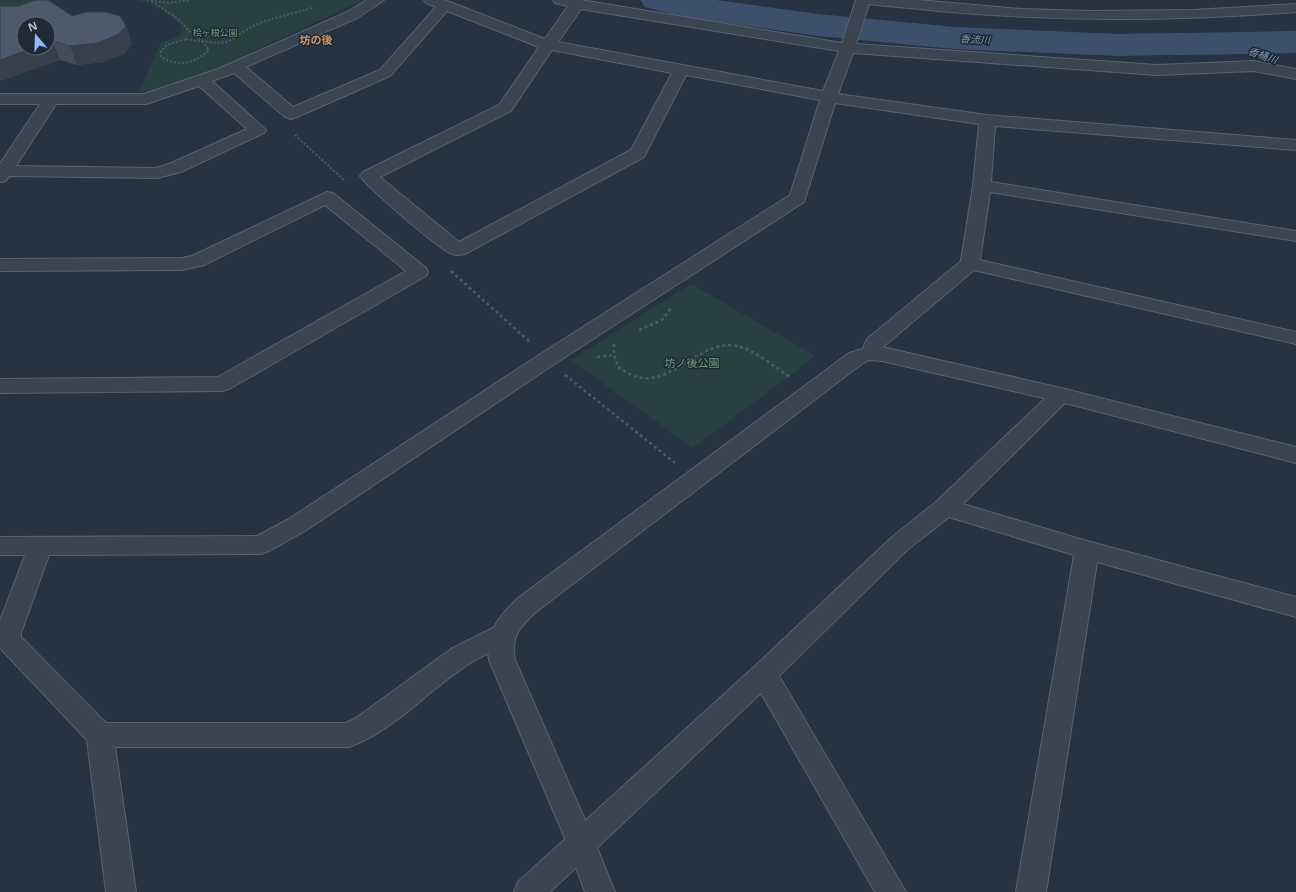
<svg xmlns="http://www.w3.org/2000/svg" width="1296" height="892" font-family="'Noto Sans','Noto Sans JP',sans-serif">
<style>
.green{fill:#294043}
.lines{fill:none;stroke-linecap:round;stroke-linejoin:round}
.river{fill:#3c506b;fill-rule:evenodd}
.minor-casing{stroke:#59636f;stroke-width:2}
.tertiary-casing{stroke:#59636f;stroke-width:2}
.path-far1{stroke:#475d60;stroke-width:2;stroke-dasharray:2 2;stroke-linecap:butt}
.path{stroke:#475d60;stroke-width:2.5;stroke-dasharray:3 3;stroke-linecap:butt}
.minor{fill:#3b4552;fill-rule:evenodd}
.tertiary{fill:#3b4552;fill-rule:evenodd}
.wall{fill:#424d5c}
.shaded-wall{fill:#363f4b}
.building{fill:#4d5a6b;stroke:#363f4b}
.labels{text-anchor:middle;stroke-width:3;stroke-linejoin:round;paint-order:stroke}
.far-park-label{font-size:9px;fill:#6f9d79;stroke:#1f2a37}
.far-water-label{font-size:10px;font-style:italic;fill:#7f96b2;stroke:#1f2a37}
.far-quarter-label{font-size:11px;font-weight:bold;fill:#d69768;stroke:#1f2a37}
.park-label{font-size:11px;fill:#6f9d79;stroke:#1f2a37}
</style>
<rect width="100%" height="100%" fill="#263342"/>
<path class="green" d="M0,0H36L0,13Z
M137,0H363L168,91H139L161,43L181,34V25C167,13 154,4 137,0Z
M691,284L816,356L693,448L571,360Z"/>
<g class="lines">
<path class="river" d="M640,0H716L818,14L955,27L1118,34L1296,31V53L1118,56L955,49L818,36L684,17L645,7Z"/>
<defs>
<path id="minor" d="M367,0H384L357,18L246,67L293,107L380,70L436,7L426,3L424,0H444L450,2L545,39L568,6L555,3L553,0H581L842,43L856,0H918L1021,9L1089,11L1193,10L1296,4V12C1176,21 1058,22 938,11C915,8 892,7 869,4L856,44L1157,65L1254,61L1296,69V79L1254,71L1157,75L853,53L838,94L987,115L1296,140V150L995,126L991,182L1296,231V241L990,192L980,260L1296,332V344L974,270L883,347L878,358L871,360L864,358L861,353L867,339L961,261L973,186L979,124L835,103L804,202L553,365L305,531L269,551L261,554L49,555L21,633V637L106,723H346L356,718L451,649L501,624L510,627L514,634C506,649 483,654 469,664C429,689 394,731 349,747H115L136,892H106L87,740L0,648V621L25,555H0V537L257,536L289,519L539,355L790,195L820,100L686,75L644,157L465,254C460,255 457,256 452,254C440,250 368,188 360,176L363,172L499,105L539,47L447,11L390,76L297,117L291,119L285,117L234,73L212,81L266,130L264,133L181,172L157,178L9,176L6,181L0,182V164L40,104H0V94H144L218,69L347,12ZM581,9L599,12L839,51L823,91L558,42ZM552,50L672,73L631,150L459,242L380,177L511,111ZM199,86L247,129L169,164L156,168L16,166L56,104H146Z
M327,192L333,193L426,268L428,272L426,276L229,389L222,391L0,393V379L218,377L406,271L325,205L204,265L182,270L0,271V259L182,258L192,256Z
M1061,388L1068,390L1072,395L1068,400L963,504L1087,541L1296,597V617L1097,562L1046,892H1016L1074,555L949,517L907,550L779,676L906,892H875L761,693L550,892H514L518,882L755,666L891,538L937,501L1054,390Z"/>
<path id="tertiary" d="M882,347L1061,388L1296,447V463L1061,402L882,361L869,360L863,363L536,612C519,628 511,635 515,660L595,843L615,892H585L567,843L489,660C485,633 499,616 518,598L849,353L866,348Z"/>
</defs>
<use href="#minor" class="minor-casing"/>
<use href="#tertiary" class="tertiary-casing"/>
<path class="path-far1" d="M147,0L168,3L190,0
M152,1L177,18L194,36L203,41L218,43L227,42L253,26L265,21L312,8
M186,39L203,42L209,50C195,64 178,67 161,57V51L167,45Z
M295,135L344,180"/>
<path class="path" d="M451,271L531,343
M639,330L662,320L671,308
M614,344V355
M597,357L614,355L618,367C624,370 630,375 637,377C674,386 699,339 737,346C753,349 776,368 790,377
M565,375L675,463"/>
<use href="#minor" class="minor"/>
<use href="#tertiary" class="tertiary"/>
</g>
<path class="wall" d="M0,6L72,16L126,26L132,44L125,53L104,62L77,65L60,60L0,81Z"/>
<path class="shaded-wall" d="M126,26L132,44L125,53L104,62L77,65L70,46Z
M53,41L60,60L0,81V60L33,48H48V43Z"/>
<path class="building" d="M35,0H48L72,16L87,12H105L120,16L126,26L119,34L98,43L70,46L53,41L48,43V24H24V48H33L0,60V6H19Z"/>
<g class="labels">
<g class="far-park-label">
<text x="215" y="36">桧ヶ根公園</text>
</g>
<g class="far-water-label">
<text transform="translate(975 39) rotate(3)" y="4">香流川</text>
<text transform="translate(1263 55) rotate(19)" y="4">香桶川</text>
</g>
<g class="far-quarter-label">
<text x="316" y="44">坊の後</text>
</g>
<g class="park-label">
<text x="692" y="367">坊ノ後公園</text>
</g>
</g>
<g transform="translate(36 36) rotate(341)"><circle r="19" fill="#1f2a37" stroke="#5c6673"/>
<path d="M0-3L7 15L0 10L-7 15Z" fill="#90baf8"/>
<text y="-6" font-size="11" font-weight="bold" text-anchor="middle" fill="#b8c0cc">N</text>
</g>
</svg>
